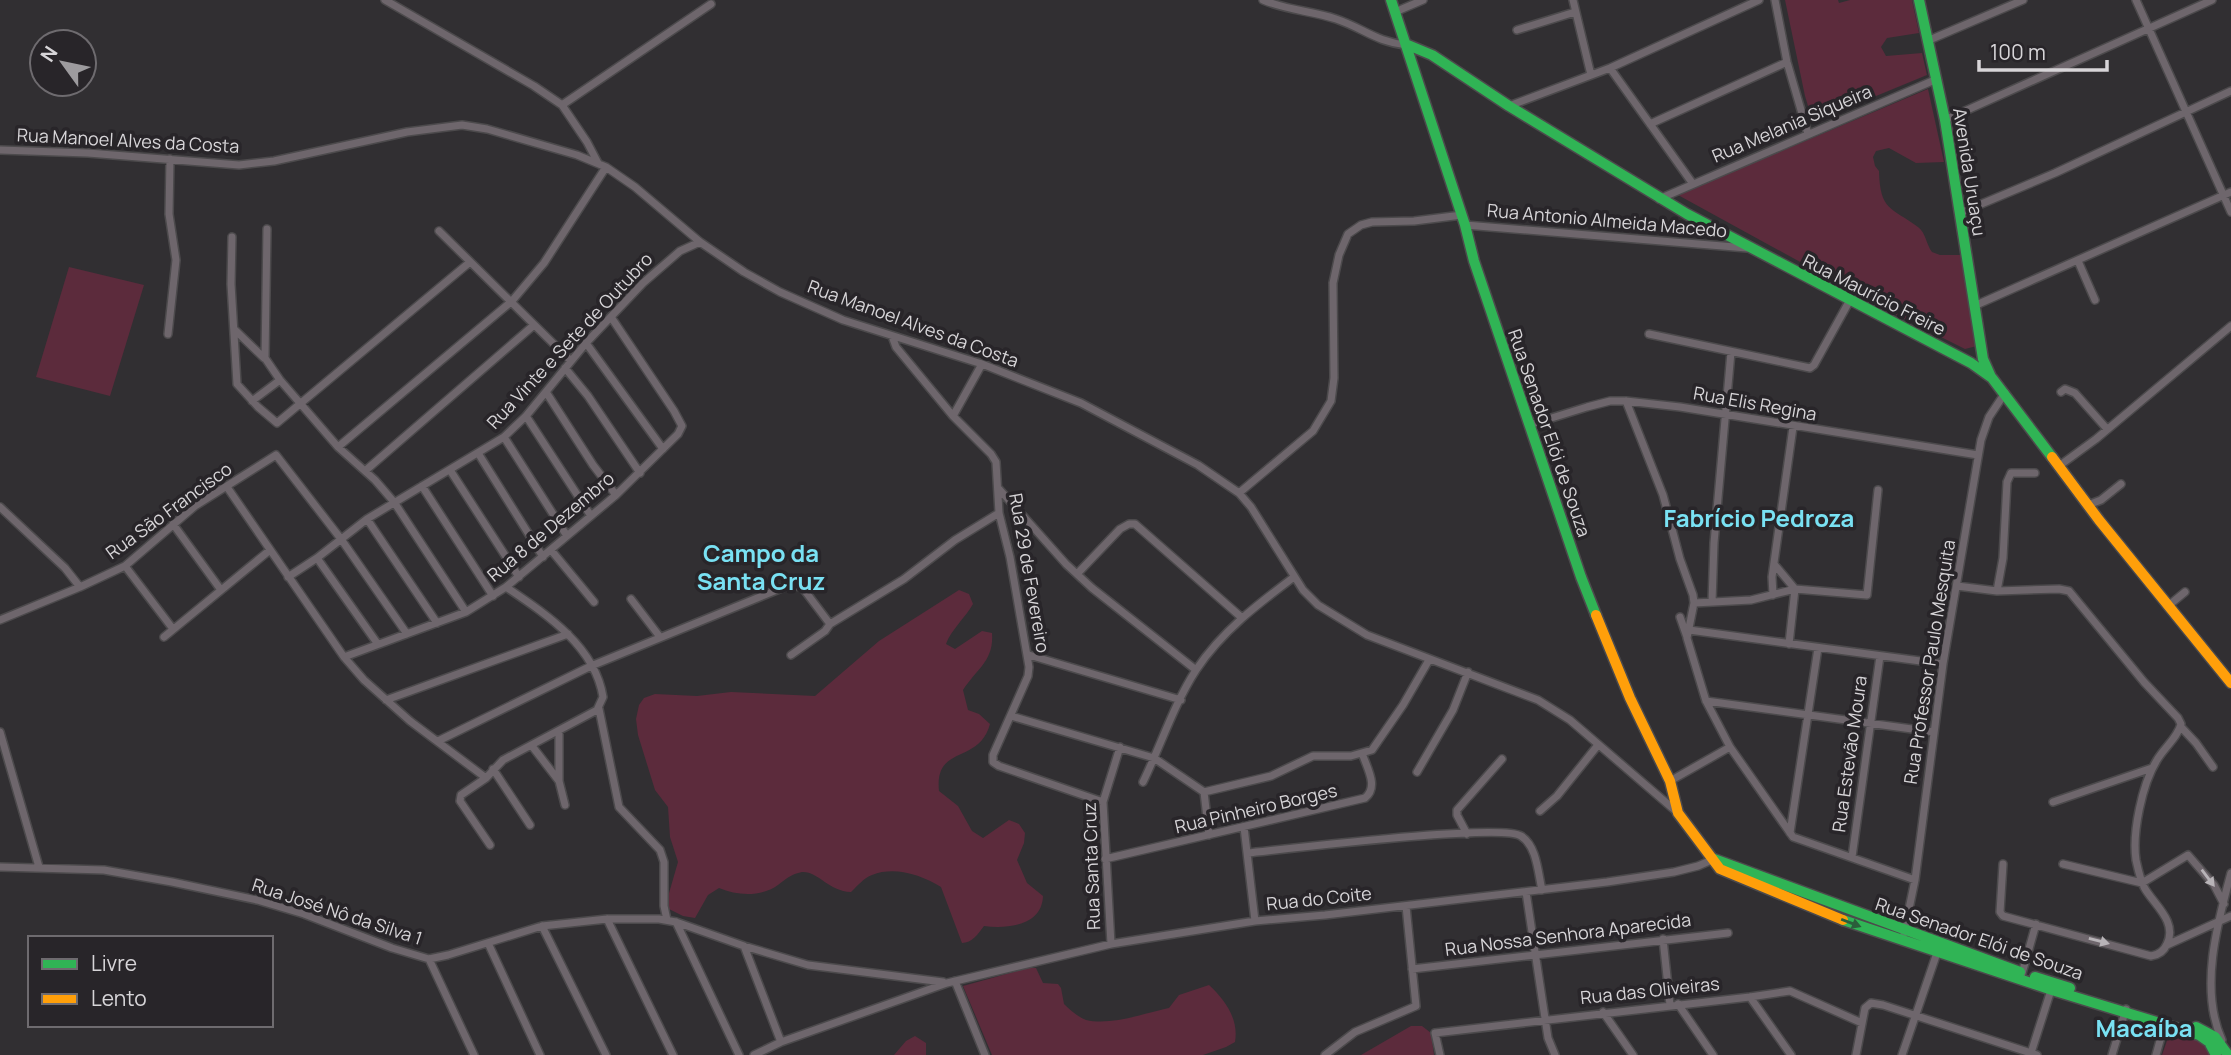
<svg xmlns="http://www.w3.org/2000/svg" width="2231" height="1055" font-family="Manrope,sans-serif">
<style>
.green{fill:#5c2b3c}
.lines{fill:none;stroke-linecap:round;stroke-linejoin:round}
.street-casing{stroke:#4c4a4c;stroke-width:10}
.fast-casing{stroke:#4c4a4c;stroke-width:13}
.slow-casing{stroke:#4c4a4c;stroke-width:13}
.street{stroke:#6e666c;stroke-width:7}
.fast{stroke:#30b455;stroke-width:10}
.slow{stroke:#ff9f0a;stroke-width:10}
.oneway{fill:#b8b4b8}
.oneway2{fill:#2b5e3b}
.labels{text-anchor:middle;stroke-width:7;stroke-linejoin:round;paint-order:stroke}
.street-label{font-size:18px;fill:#d7d5d8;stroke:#282529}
.district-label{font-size:24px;font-weight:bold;fill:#79e1f3;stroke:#282529}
</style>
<rect width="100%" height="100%" fill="#312f32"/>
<path class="green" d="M1785,0H1838L1839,3L1850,0H1912L1919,33L1887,38L1881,47L1886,56L1922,53L1927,75L1813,122L1805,96Z
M1928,89L1944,162L1916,163L1889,148L1876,151L1873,157L1875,166L1879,171C1880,211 1891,207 1918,227C1926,233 1926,244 1932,252L1940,255H1962L1977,346L1965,349L1897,315L1678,195Z
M69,267L144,285L110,396L36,377Z
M959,590L969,594L973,604C965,618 951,630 946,644L955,649L982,631L992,633C994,661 977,668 963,690L968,710L979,714L990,724C979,765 934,744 939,791L958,806L972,831L983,838L1009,820L1019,824L1025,833L1024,843L1017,860L1027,883L1043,896C1042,926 1007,929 984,926C978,934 972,943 962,943L941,887C921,875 895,866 872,875C864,878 857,886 851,892C828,891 818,871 802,872C791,874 786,879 778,885C761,897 738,896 719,888L708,895L695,918L683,916L665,907L678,862L670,837L668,807L655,790L638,735L636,719L639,705L644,698L655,694L697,696L731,692L815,696L879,641Z
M1028,968H1036L1043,983L1058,984L1061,988L1064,1004C1070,1010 1078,1017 1086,1020C1111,1026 1145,1013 1169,1008L1179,995L1209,985C1225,1000 1239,1019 1235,1042L1226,1047L1203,1055H992L963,986Z
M1411,1026H1422L1431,1033L1434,1055H1361Z
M2170,1032L2202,1041L2212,1055H2162Z
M915,1036L926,1043V1055H894L906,1041Z"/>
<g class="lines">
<defs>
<path id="street" d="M385,0L534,86L562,105L587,142L598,163
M1263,0C1286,10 1312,11 1336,19C1363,28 1376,42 1407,45
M1573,0L1591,75
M1775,0L1787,62L1808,134
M2136,0L2231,212
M1395,12L1423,0
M1517,30L1575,12
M1927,41L2023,0
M1610,68L1693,184
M562,105L711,4
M1509,106L1610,68L1759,0
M1945,120L2212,0
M1650,124L1787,62
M0,150L88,153L239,165L274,161L407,132L462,125L487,129L577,155L606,167L635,187L700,242L744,272L780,292L843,320L982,364L1081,403L1198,465L1239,493L1251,507L1303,590L1318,605L1367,635L1538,700L1570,720L1677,812
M1659,199L1937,79
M1960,213L2055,173L2231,91
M1465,225L1747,248
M267,229L265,358L280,380L338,447L375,480L394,502L466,612
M439,231L571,361
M232,237L231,284L237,384L258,407L277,423L470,262
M2078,261L2095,300
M1974,306L2231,192
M234,329L264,358
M168,334L176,260L169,214L170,159
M1649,334L1810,368L1814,365L1850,300
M892,336L896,347L953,416L991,454L996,462L999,513L1010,557L1029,667L1028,676L993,755V762L999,766L1103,802
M586,343L663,449
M565,368L588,396L640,473
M546,392L593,465L616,495
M2061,392L2065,389L2075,393L2107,429
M252,401L280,380
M1626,401L1663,495L1680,559L1693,595L1694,603L1687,638L1706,701L1730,747L1793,837L1915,880
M526,416L591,516
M953,416L982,364
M1529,425L1587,407L1610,401H1626L1680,407L1978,455
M504,437L567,536
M338,447L512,301L544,263L606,167
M478,453L543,557
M2059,466L2096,439L2231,326
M450,470L519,577
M365,471L534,325
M422,486L493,596
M227,487L344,657L364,680L410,721L486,778
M999,489L1066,564L1092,588L1196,670
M1239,493L1313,431L1331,401L1334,378L1333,283L1339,255L1348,234L1361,225L1372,222L1414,221L1462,215
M2088,505L2101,500L2121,484
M0,507L65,568L80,587
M367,519L437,623
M173,524L221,590
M551,550L594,602
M317,558L377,643
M1774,564L1795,589L1789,644
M125,566L173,629
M1077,574L1120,529L1129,524H1135L1241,617
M288,577L317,558L367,519L504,437L526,416L586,343L643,283L680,251L700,242
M1957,586L1997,591L2059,589L2069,591L2144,682L2178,718L2181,724C2178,737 2164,748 2157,760C2142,784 2132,833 2136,860C2138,869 2140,879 2144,887C2153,904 2178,921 2167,944C2164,951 2159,955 2151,956L2003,916L2000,912L2003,864
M1997,591L2003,558L2007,482L2011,473H2035
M1773,595L1772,577L1793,427
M631,599L660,637
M1712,602L1714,543L1731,352
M1694,603L1751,600L1795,589L1867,595L1878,490
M2168,606L2185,592
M1680,617L1687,637
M0,620L80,587L125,566L195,506L276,455L341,539L407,634
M1689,630L1943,664
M164,637L270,550
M791,655L825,631L830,624L904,579L955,540L999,513
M1029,655L1181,700
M344,657L466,612L506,587L616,495L678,434L682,426L674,411L611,317
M386,700L568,634
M1706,701L1934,732
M599,709L619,807L660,850L664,862V906L667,920
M1011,716L1154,758L1204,792L1209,835
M2181,727L2196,743L2213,767
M559,731V781L565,805
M0,732L39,867
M438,741L591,666L789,585L802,587L830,624
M532,746L559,781
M493,769L530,825
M1417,772L1453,710L1468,672
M1670,781L1730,747
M1143,782C1161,745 1174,704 1196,670C1222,631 1258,604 1294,577
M1204,792L1271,776L1313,756H1351L1372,750L1403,705L1429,660
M2053,802L2152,768
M1540,811L1557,796L1598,745
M1244,827L1255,921
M1790,833L1818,648
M1467,834L1457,815V810L1502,759
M490,845L460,801L461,795L486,778L503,760L597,710L603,697C595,646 546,614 506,587
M1248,853C1287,849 1501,823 1521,836C1537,846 1538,873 1542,890
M1852,857L1880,656
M1105,859L1365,798C1379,787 1367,768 1362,753
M2063,864L2142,883L2188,855L2214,885L2224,904
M0,867L104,870L172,882L257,900L304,914L392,948L429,959L448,955L542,926L607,919H659L676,922L744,946L808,965L943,982
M1526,892L1548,1038L1555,1055
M607,919L673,1055
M676,922L739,1055
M542,926L606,1055
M1904,933L1915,880L1943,664L1981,440L1989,417L2005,393
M1663,939L1670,1005
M488,943L540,1055
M1111,944L1103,802L1120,747
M2167,945L2231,916
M744,946L781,1042
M429,959L474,1055
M1412,969L1728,933
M2021,977L2036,924
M955,981L985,1055
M1750,997L1791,1055
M1678,1004L1713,1055
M1603,1012L1633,1055
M2222,1040C2199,990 2217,924 2231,873
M2031,1053L2052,987
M754,1055L781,1042L947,983L1111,944L1255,921L1325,915L1607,882L1674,872L1698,866L1714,859
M1325,1055L1355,1032L1416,1006L1406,906
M1440,1055L1435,1033L1750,997L1790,991L1862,1023
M1856,1055L1865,1008L1871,1003L1883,1005L2037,1055
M1902,1055L1938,950
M2112,1055L2126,1009
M2156,1055L2164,1026"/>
<path id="fast" d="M1391,0L1465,225L1474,261L1581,577L1596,615
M1919,0L1945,120L1983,359L1991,377
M1408,45L1432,55L1509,106L1687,214L1971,363L1992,378L2052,457
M1714,859L2020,972
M1843,920L2052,990L2199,1035L2209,1042L2216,1055
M2035,977L2070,988
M2196,1027L2215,1037L2228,1055"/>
<path id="slow" d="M2052,457L2099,520L2231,683
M1596,615L1630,698L1670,781L1678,813L1720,869L1843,920"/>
</defs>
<use href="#street" class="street-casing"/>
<use href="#fast" class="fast-casing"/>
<use href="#slow" class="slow-casing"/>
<use href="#street" class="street"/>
<use href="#fast" class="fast"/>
<use href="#slow" class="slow"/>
</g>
<defs><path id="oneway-solid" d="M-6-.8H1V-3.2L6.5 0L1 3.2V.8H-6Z" transform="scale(1.75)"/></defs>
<g class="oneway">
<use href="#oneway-solid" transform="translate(2208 878) rotate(53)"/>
<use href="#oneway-solid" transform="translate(2099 941) rotate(15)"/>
</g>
<use class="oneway2" href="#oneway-solid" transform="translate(1851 923) rotate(21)"/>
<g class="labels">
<g class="street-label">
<text transform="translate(1792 124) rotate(-23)" y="6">Rua Melania Siqueira</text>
<text transform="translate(128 141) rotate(3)" y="6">Rua Manoel Alves da Costa</text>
<text transform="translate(1969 172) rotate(81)" y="6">Avenida Uruaçu</text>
<text transform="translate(1607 221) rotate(5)" y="6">Rua Antonio Almeida Macedo</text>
<text transform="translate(1874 295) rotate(27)" y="6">Rua Maurício Freire</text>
<text transform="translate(913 324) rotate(20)" y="6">Rua Manoel Alves da Costa</text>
<text transform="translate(570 341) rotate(-47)" y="6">Rua Vinte e Sete de Outubro</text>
<text transform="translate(1755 404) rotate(10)" y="6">Rua Elis Regina</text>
<text transform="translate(1549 433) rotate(71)" y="6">Rua Senador Elói de Souza</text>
<text transform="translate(169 511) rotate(-36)" y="6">Rua São Francisco</text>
<text transform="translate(551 527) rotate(-40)" y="6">Rua 8 de Dezembro</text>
<text transform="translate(1029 573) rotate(80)" y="6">Rua 29 de Fevereiro</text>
<text transform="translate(1930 662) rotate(-81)" y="6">Rua Professor Paulo Mesquita</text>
<text transform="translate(1850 754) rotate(-82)" y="6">Rua Estevão Moura</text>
<text transform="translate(1256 809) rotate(-13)" y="6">Rua Pinheiro Borges</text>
<text transform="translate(1092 866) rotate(-92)" y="6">Rua Santa Cruz</text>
<text transform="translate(1319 899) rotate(-6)" y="6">Rua do Coite</text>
<text transform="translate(337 912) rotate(18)" y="6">Rua José Nô da Silva 1</text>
<text transform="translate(1568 935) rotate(-7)" y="6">Rua Nossa Senhora Aparecida</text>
<text transform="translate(1979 939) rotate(19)" y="6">Rua Senador Elói de Souza</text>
<text transform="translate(1650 991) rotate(-6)" y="6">Rua das Oliveiras</text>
</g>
<g class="district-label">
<text x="1759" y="527">Fabrício Pedroza</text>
<text x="761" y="562">Campo da<tspan x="761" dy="28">Santa Cruz</tspan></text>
<text x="2144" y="1037">Macaíba</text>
</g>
</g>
<rect x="28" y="936" width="245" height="91" fill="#282529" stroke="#6e6b6f" stroke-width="2"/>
<rect x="42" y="959" width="35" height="10" fill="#30b455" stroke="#6e6b6f" stroke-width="2"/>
<text x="91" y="971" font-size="21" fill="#d7d5d8">Livre</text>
<rect x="42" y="994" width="35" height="10" fill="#ff9f0a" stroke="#6e6b6f" stroke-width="2"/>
<text x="91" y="1006" font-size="21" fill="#d7d5d8">Lento</text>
<g transform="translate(63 63) rotate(303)"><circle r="33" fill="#282529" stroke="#6e6b6f" stroke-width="2"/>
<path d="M0-5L12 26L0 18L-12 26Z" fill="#9d9b9e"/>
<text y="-10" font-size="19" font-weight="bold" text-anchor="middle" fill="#d7d5d8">N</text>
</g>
<path d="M1979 60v10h128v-10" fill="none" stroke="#d7d5d8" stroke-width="3.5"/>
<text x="1990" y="60" font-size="21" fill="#d7d5d8" stroke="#282529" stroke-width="5" paint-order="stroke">100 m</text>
</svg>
